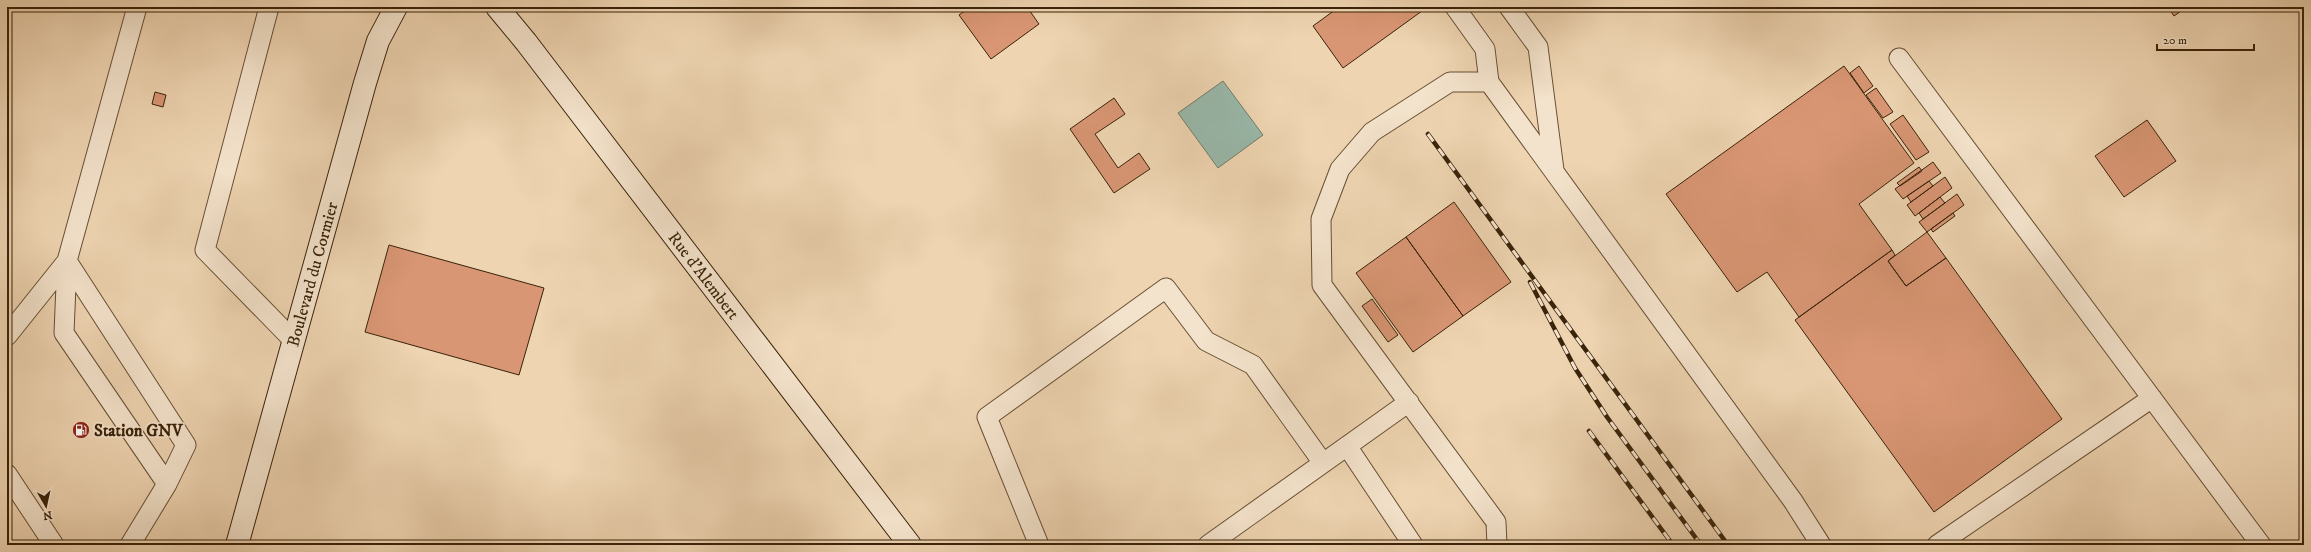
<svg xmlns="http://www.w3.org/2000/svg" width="2311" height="552" font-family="'IM FELL DW Pica',serif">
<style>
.water{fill:#99b8aa;stroke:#737c6a}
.building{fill:#d99674;stroke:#392309}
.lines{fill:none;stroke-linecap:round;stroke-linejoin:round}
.lane-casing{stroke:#664f33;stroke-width:21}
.secondary-casing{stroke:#392309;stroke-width:24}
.lane{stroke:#f4e3cc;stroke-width:19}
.secondary{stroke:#f4e3cc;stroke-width:22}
.rail-casing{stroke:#392309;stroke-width:4.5}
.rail{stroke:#f4e3cc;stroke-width:3;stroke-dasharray:9;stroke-linecap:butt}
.labels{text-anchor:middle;stroke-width:3;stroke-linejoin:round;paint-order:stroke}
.street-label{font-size:17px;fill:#392309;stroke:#f4e3cc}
.poi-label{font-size:17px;font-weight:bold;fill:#392309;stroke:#f4e3cc;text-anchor:start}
</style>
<rect width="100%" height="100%" fill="#eed4b1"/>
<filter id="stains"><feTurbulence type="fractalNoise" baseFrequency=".005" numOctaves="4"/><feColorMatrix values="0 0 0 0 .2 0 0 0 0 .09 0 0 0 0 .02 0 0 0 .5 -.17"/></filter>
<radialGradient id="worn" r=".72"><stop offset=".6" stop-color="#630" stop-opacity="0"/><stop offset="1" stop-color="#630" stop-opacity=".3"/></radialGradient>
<path class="water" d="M1223,81L1263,135L1218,168L1178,113Z"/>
<path class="building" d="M970,7H1027L1039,24L991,59L959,15Z
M1339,7H1419L1422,11L1343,68L1313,26Z
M2168,7H2187L2174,16Z
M1844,66L1914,163L1859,204L1892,250L1799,317L1767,272L1737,292L1666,194Z
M1859,66L1873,86L1864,93L1850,73Z
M1876,88L1893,112L1883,118L1866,95Z
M155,92L166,95L163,107L152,104Z
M1114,98L1125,114L1095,134L1118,168L1139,153L1150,169L1114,193L1070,129Z
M1903,115L1929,152L1916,160L1890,124Z
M2147,120L2176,161L2124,197L2095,156Z
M1933,162L1941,173L1903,199L1895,189Z
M1919,167L1922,171L1900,186L1897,183Z
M1945,177L1952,188L1915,216L1907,205Z
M1929,181L1933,186L1911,202L1907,196Z
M1957,194L1964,205L1927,232L1919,222Z
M1940,197L1945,203L1923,219L1919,213Z
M1454,202L1511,282L1463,316L1406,237Z
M1953,213L1955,216L1933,232L1931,229Z
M1927,232L1946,258L1906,286L1888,261Z
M1406,237L1463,316L1413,352L1356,273Z
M389,245L544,288L519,375L365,332Z
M1892,250L1895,255L1888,261L1906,286L1946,258L2062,419L1934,512L1795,320Z
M1372,299L1398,335L1388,342L1362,306Z"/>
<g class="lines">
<defs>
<path id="lane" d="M269,7L205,250L294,341
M1455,7L1485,49L1489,82
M1509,7L1538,47L1554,170
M1899,58L2261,545
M67,261L186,445L167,484
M7,336L67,261
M1347,446L1413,545
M7,474L54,545
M130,545L167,484L64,333L67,261L137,7
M1039,545L987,417L1166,288L1206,341L1253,365L1323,463
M1208,545L1409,402
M1497,545L1496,522L1322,285L1321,219L1340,169L1372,132L1450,82H1489L1793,501L1821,545
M1937,545L2152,398"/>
<g id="secondary">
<path id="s1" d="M497,7L526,42L910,545"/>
<path id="s2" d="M237,545L365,83L378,41L396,7"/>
</g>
</defs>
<use href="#lane" class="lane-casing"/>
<use href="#secondary" class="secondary-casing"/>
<use href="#lane" class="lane"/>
<use href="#secondary" class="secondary"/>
<defs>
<path id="rail" d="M1428,134L1728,545
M1530,282L1575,368L1607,417L1701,545
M1589,431L1673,545"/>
</defs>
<use href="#rail" class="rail-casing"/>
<use href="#rail" class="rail"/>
</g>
<defs>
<symbol id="fuel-disc" viewBox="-11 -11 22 22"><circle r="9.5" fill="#8f2418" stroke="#f4e3cc"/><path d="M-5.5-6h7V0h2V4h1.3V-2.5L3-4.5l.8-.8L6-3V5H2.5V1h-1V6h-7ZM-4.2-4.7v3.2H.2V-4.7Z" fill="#fff"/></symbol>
</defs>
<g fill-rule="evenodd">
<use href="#fuel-disc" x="71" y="420" width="20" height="20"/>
</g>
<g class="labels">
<g class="street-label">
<text dy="6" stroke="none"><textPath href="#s2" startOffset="281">Boulevard du Cormier</textPath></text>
<text dy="6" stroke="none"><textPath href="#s1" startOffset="339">Rue d’Alembert</textPath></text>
</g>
<g class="poi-label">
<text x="94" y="436">Station GNV</text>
</g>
</g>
<rect width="2311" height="552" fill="none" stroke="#eed4b1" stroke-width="24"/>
<rect x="8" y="8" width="2295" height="536" fill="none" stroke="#392309" stroke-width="2"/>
<rect x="12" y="12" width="2287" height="528" fill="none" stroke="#392309"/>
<g transform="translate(46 506) rotate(171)" stroke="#f4e3cc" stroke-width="3" paint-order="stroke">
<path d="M0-3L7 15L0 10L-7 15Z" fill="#392309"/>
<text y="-6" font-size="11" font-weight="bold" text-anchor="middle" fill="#392309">N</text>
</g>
<path d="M2157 44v6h97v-6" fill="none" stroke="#392309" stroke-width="2"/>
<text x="2163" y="44" font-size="12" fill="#392309" stroke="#f4e3cc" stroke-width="3" paint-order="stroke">20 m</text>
<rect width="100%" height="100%" filter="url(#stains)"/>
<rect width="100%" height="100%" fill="url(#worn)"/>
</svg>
